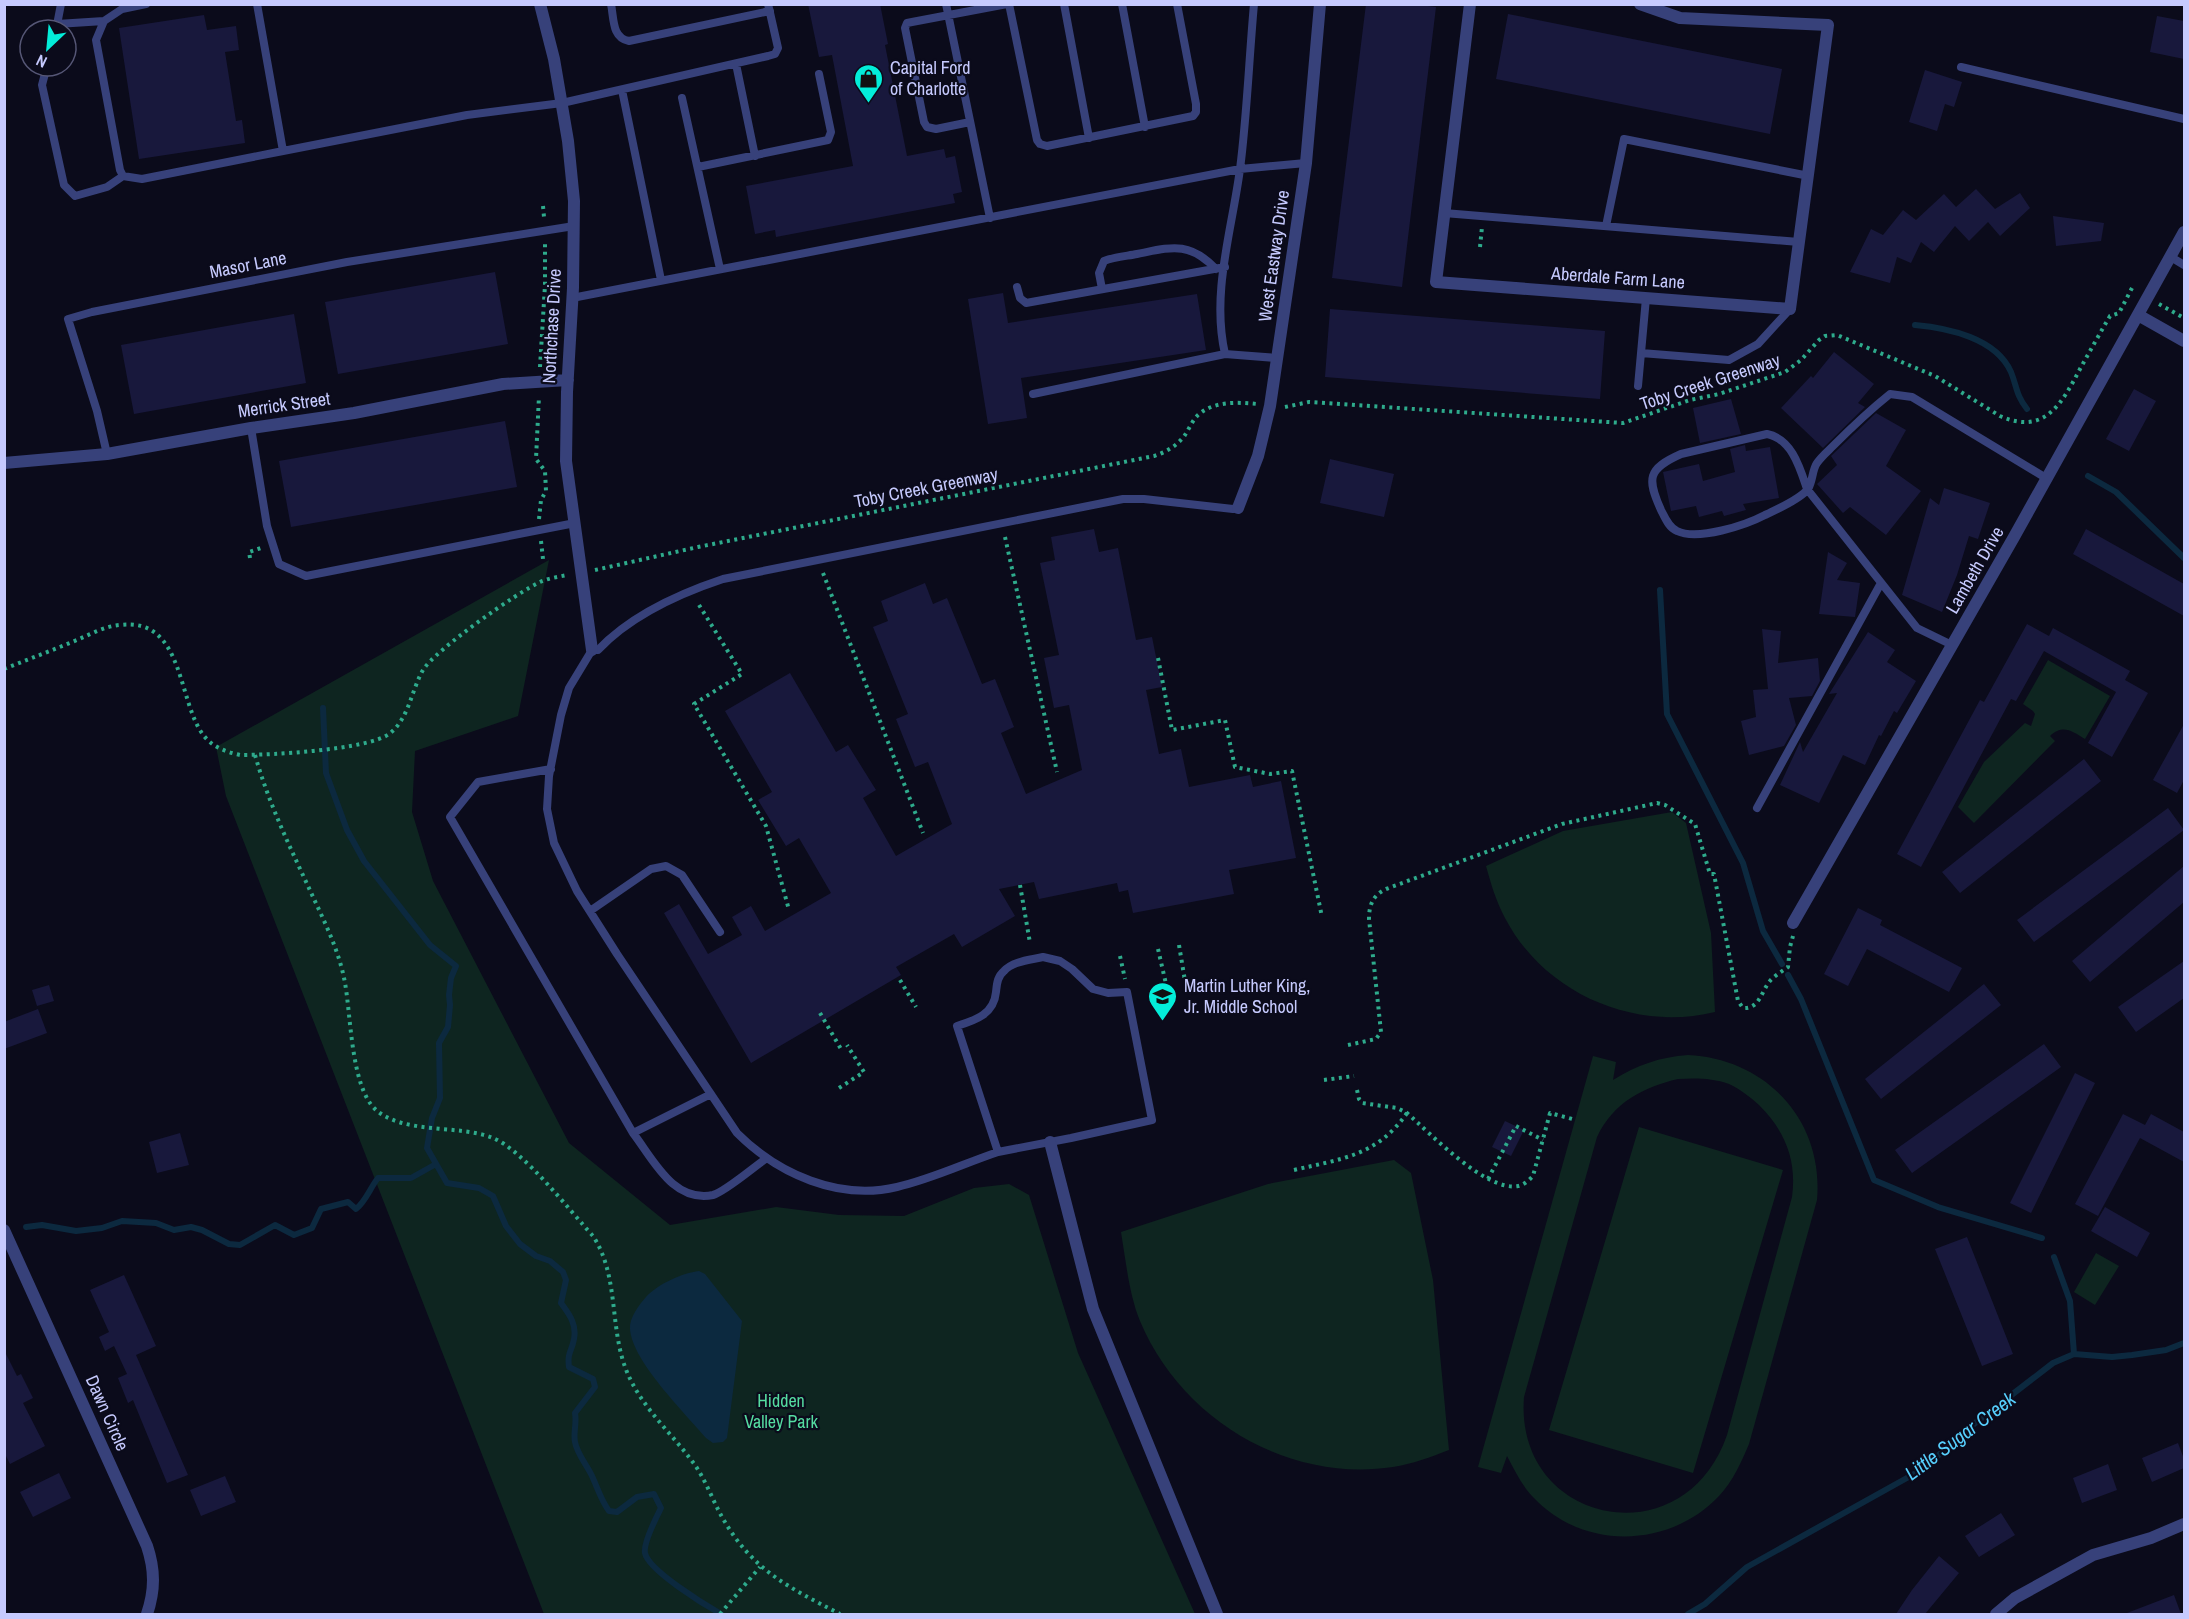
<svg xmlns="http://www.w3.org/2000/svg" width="2189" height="1619" font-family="'Archivo Narrow',sans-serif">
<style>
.green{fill:#0e2520;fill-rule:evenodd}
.water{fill:#0c293f}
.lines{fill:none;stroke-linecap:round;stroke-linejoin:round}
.stream{stroke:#0c293f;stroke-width:6}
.building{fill:#18183c}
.path{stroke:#2eab8c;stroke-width:4;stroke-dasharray:3 4.5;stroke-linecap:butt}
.lane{stroke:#37417a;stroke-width:8}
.street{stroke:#37417a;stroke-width:12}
.labels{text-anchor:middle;stroke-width:4.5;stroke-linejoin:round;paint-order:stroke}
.poi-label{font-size:18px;fill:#c6cafe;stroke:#0b0b1b;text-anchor:start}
.street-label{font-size:18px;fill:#c6cafe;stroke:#0b0b1b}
.park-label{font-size:18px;fill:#55dca1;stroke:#0b0b1b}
.water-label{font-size:20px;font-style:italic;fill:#56cffd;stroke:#0b0b1b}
</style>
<rect width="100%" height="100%" fill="#0b0b1b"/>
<path class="green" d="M549,560L518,716L415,751L412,812L433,881L569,1143L670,1225L776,1207L839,1215L904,1216L974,1188L1009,1184L1029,1195L1078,1353L1195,1614H544L226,796L216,747Z
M2048,660L2110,696L2085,739C2072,731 2063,724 2050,736L2055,741L1974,823L1958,807L1984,762L2025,723L2031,726L2035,714L2033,711L2023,704Z
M1672,812L1686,823L1711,933L1715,1012C1633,1032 1544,993 1505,918C1496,901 1491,884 1486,866L1563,831Z
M1688,1055C1767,1059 1824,1121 1817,1200L1749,1444C1741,1463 1733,1481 1719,1496C1670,1548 1584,1551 1534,1498C1522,1486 1515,1471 1507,1456L1501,1473L1478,1467L1593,1056L1616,1062L1613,1080C1637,1065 1660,1057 1688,1055ZM1678,1079C1695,1078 1713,1078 1729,1084C1740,1089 1750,1097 1759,1105C1785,1131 1797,1160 1792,1197L1727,1435C1684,1560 1514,1525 1524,1397L1597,1137C1613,1103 1643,1087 1678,1079Z
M1639,1127L1783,1170L1693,1473L1549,1430Z
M1394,1160L1411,1173L1433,1280L1449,1450C1431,1457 1412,1464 1393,1467C1287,1483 1181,1419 1140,1321C1129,1294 1126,1262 1121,1232L1268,1184Z
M2096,1253L2119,1266L2095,1305L2074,1292Z"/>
<path class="water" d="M699,1271L705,1274L742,1321L727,1438L723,1442L713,1443L706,1438C685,1413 632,1361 630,1329C629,1318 639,1305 646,1297C658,1284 682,1273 699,1271Z"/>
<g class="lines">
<path class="stream" d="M1915,325C1948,328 1996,338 2011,372C2017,387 2016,395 2027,409
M2088,476L2116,492L2184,558
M1660,590L1667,714L1743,863L1763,931L1782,964
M323,708L326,773L347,830L364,861L430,945L456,966L451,978L449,995L450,1005L448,1027L439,1043L440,1098L432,1118L427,1148L447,1183L479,1188L493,1196L506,1226L520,1244L536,1256L550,1261L563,1272L566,1280L561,1303C569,1314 577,1324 574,1339C572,1351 567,1352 569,1367L593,1379L595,1387L575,1413C577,1424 573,1432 575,1442C577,1454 587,1465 592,1476C598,1489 601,1500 609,1511L617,1512L637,1497L654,1494L661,1508C656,1518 643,1543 645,1553C648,1570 705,1605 721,1614
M1788,975L1801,999L1874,1180L1938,1207L2042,1238
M26,1227L42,1225L76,1231L102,1228L122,1221L156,1223L174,1230L191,1227L202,1230L229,1244L240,1245L275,1225L294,1235L312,1228L321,1209L348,1202L356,1209C366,1201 370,1188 378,1178H411L436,1164
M2054,1257L2070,1301L2074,1354
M1688,1614L1705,1604L1747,1567L1923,1469L1970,1427L2053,1363L2074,1354L2112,1357L2132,1355L2166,1350L2184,1343"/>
</g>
<path class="building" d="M808,4H880L888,44L885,45L907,156L944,149L946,158L955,156L962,192L953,194L955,203L776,237L775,230L755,234L746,186L853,166L832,55L819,57Z
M1366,4H1412L1436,7L1402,287L1332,278Z
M1508,14L1782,69L1770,134L1496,79Z
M204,15L207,30L236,26L239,50L225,52L236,121L242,120L245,143L139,159L119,28Z
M2157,16L2184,21V59L2150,52Z
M1925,70L1962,82L1954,107L1945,104L1937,131L1909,122Z
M1976,189L1995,209L2020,193L2030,208L2000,236L1988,222L1969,241L1955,226L1934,252L1921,242L1911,263L1897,257L1890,283L1850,272L1871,229L1883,235L1903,210L1916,220L1944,194L1956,207Z
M2053,216L2104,223L2101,241L2056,246Z
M495,272L508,344L338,374L325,302Z
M1003,293L1008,323L1197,294L1206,350L1021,378L1027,418L988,424L968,299Z
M1330,309L1605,331L1600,399L1325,377Z
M294,314L306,383L134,414L121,345Z
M1834,352L1874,384L1858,403L1865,407L1823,448L1781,408L1811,376L1813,378Z
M2134,389L2156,401L2129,451L2106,439Z
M1731,399L1741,434L1700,443L1693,408Z
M1876,413L1906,430L1886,466L1921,491L1886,535L1850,507L1843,513L1817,484L1837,465L1831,456Z
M505,421L517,487L291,527L279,461Z
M1745,445L1746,451L1770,447L1779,498L1743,504L1746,510L1724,516L1722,511L1699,517L1696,506L1671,511L1663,472L1699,464L1703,481L1735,472L1730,449Z
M1330,459L1394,474L1384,517L1320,503Z
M1944,488L1990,503L1978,539L1969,536L1957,575L1942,612L1902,595L1930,498L1939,505Z
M1094,529L1099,552L1118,548L1136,640L1152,637L1162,687L1146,690L1159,754L1181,749L1189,787L1250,775L1253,787L1281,781L1296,858L1229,870L1234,894L1133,913L1128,890L1119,892L1117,883L1039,899L1034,882L999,889L1015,916L962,947L954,934L896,967L901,975L751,1063L664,913L679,904L708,954L742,935L732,917L751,906L765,931L831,893L799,838L786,846L758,800L772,792L725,711L790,673L836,752L848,745L876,790L863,798L896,856L952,824L928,762L915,767L896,719L908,714L873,627L888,621L881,601L925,583L933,604L947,598L982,684L995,679L1014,727L1001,733L1026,794L1082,770L1069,705L1054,708L1044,658L1059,655L1040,563L1055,560L1051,537Z
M2086,529L2184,584V616L2073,554Z
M1828,552L1847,563L1837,580L1860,583L1855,617L1819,614Z
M2027,624L2049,636L2053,628L2130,671L2125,680L2148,693L2112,757L2088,743L2116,692L2044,651L2016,701L2011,699L1921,867L1897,854L1980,700L1984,702Z
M1762,629L1781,631L1778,663L1818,658L1820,681L1812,696L1789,698L1796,725L1784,746L1749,755L1741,721L1756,717L1753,690L1768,689Z
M1868,632L1895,650L1887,662L1916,681L1897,713L1894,711L1881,736L1879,735L1865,765L1843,755L1819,803L1780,785L1800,742L1803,752L1837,693L1829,694Z
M2184,724V780L2177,793L2153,780Z
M2084,759L2101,781L1960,893L1942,872Z
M2168,808L2184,830L2034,942L2017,920Z
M2184,866V902L2090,982L2072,961Z
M1858,908L1882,920L1880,925L1962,968L1949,992L1867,949L1848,986L1824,974Z
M2184,961V998L2136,1032L2118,1007Z
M1984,984L2001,1005L1881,1099L1865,1079Z
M49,985L54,1001L37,1006L32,990Z
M38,1009L47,1033L4,1049V1022Z
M2044,1044L2061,1067L1912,1173L1895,1150Z
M2075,1073L2095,1083L2031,1213L2010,1203Z
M2123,1114L2145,1125L2151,1114L2184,1132V1162L2140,1138L2098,1216L2075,1204Z
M1505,1121L1524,1130L1511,1156L1492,1147Z
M180,1133L189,1165L157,1173L149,1142Z
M2105,1207L2150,1233L2137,1257L2091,1231Z
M1967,1237L2013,1354L1982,1366L1935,1249Z
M124,1275L156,1346L136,1355L188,1475L167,1483L133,1400L128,1403L118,1378L127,1374L114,1346L105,1351L99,1337L109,1332L90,1290Z
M4,1350L17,1376L21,1374L33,1398L23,1403L45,1446L10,1464L4,1452Z
M2178,1443L2184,1459V1468L2152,1482L2142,1458Z
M2108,1464L2117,1490L2082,1503L2073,1478Z
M59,1473L71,1498L33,1517L20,1492Z
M225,1476L236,1502L201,1516L190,1490Z
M2001,1513L2015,1535L1979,1557L1965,1536Z
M1939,1556L1959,1573L1925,1614H1896L1912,1590Z
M2174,1595L2181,1614H2127V1613Z"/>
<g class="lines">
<path class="path" d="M543,206L544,217
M1480,247L1482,227
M2159,304L2184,318
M540,367L545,285V243
M1285,407L1309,402L1623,423L1690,400L1719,394L1785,372L1801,360L1819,340L1825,336L1837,335L1935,376L2000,416C2045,436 2062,403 2080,369C2090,351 2100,333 2110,316L2119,313L2132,288L2134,290
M539,519L541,500L546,491L545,471L536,459L539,396
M1005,537L1057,772
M541,541L543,559
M250,558L249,552L261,548
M595,570L698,547L1154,456C1166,452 1177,446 1185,435C1189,429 1192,421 1198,415C1214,401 1236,402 1257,404
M823,573L923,833
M699,605L742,674L694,704L766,826L789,910
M1158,658L1172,730L1225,720L1235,767L1270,774L1292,771L1322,917
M4,669C29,659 53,650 77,640C91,634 105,626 120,625C185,617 177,702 204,736C213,747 226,752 240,755C270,755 367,750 389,734C409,719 411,691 423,670C435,650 518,592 540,582C549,578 558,577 567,575
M255,755C268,801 288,843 308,886C322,917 339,949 345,983C351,1016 351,1086 375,1109C403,1135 459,1124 493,1138C523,1150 570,1211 593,1236C618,1274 610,1322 624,1364C637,1403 668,1429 692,1461C705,1478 712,1499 722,1517C752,1570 788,1587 840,1614
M1020,885L1030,943
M1179,945L1185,981
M1158,949L1166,984
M1120,956L1125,979
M900,980L916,1007
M820,1013L841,1049
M1348,1045L1376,1039L1381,1032L1369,919C1369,905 1373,895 1386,889L1562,824L1657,803L1665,805L1695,824L1710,874H1714L1738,1001L1743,1008C1759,1009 1761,993 1769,982C1774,976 1781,972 1788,967L1790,947L1793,936
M1324,1080L1354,1076
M839,1088L864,1072L847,1045
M1357,1090L1359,1099L1362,1103L1397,1108L1407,1113C1430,1133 1486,1192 1518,1186C1524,1185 1529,1180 1533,1176L1550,1113L1576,1120
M1294,1170C1341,1159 1377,1156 1407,1113
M1488,1179L1516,1126L1543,1140
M720,1614L760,1567"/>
<path class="lane" d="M146,4L122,9L104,21L96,40L120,170L123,176L142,179L283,151L257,4
M611,4C614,19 612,38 629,41L770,11
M946,4L990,218
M1009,4L1037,140L1040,144L1047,146L1193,116L1196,112V104L1177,4
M1064,4L1089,138
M1122,4L1145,127
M57,24L104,21
M56,30L61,4
M736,64L755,156
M47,66L42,85L64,185L75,196L107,187L123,176
M1961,67L2184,119
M622,90L661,280
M682,98L720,269
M970,122L936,129L927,127L924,122L905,28L907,23L912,22L1007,4
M283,151L467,115L562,103L768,56L775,54L778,48L768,4
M698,167L828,140L831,132L819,74
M1444,213L1799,242
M1606,226L1624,139L1809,176
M2171,257L2184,265
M1017,287L1020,298L1026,303L1225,267
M1102,289L1099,273L1104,261C1114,257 1127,256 1137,254C1172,247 1189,241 1216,269
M572,298L1240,169L1306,163
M1641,353L1729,360L1758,344L1790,309
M1225,354C1211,293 1232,230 1240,169C1247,115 1249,59 1254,4
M1638,386L1646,298
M1033,394L1225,354L1277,358
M251,428L267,526L279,564L306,576L575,523
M107,454L97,411L68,319L92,312L347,262L574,226
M1952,645L1917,628L1807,489C1800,468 1792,439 1767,434L1681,454C1647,469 1647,479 1661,510C1665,518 1669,528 1677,531C1698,541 1746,525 1765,515C1776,510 1801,498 1808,489C1813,481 1812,470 1817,463C1821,457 1828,451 1833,446C1851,428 1870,410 1890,394L1912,397L2046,478
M551,769L478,782L450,817L633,1133
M1757,808L1881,583
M590,911L651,869L666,866L682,875L720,932
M1043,957L1060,961L1072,969L1093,989L1108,993L1127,992L1152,1120L1071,1138L998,1152L957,1026C976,1020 994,1014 996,992C997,984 997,977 1004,971C1013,961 1030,960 1043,957Z
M711,1094L633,1133C653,1159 673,1203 713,1195C725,1192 755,1166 767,1158
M998,1152C965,1163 932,1179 897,1187C839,1201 778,1174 737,1133L617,954L577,891L554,843L547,809L549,776L561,715L569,688L592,650H598C631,615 678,594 723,579L1123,499H1144L1233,509L1238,508"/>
<path class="street" d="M540,4L554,59L568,141L574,201L573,288L567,392L566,461L592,650
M1470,4L1436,282L1790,309L1828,25L1680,18L1640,4
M2138,315L2184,341
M4,463L107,454L251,428L354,413L503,384L568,380
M1238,508L1258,456L1270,406L1306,163L1320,4
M1793,923L2014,537L2184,232
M1050,1142L1093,1309L1217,1614
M4,1230L147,1546C155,1570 155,1590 147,1614
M1996,1614L2015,1598L2093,1555L2151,1538L2184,1524"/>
</g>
<defs>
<symbol id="shop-pin" viewBox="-11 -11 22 30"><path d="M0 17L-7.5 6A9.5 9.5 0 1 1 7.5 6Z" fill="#03edd9" stroke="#0b0b1b"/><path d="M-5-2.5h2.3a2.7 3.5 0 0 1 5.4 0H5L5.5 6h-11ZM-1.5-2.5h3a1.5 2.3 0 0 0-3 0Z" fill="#111"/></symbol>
<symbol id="school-pin" viewBox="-11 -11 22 30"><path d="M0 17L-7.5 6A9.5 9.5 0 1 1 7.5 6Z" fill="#03edd9" stroke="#0b0b1b"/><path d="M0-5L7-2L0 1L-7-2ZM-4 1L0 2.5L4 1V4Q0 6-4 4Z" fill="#111"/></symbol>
</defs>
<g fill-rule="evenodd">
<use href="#shop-pin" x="852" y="62" width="33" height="45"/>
<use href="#school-pin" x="1146" y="980" width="33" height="45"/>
</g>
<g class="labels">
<g class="poi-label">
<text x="890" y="74">Capital Ford<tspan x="890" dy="21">of Charlotte</tspan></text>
<text x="1184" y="992">Martin Luther King,<tspan x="1184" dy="21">Jr. Middle School</tspan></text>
</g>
<g class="street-label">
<text transform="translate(1274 256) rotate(-82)" y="6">West Eastway Drive</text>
<text transform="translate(248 265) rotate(-11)" y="6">Masor Lane</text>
<text transform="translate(1618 278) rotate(4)" y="6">Aberdale Farm Lane</text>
<text transform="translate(552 326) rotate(-87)" y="6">Northchase Drive</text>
<text transform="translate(1710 382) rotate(-18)" y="6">Toby Creek Greenway</text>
<text transform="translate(284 405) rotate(-8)" y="6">Merrick Street</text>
<text transform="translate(926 488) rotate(-11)" y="6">Toby Creek Greenway</text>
<text transform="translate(1975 570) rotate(-60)" y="6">Lambeth Drive</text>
<text transform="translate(107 1413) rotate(66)" y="6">Dawn Circle</text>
</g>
<g class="park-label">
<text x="781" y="1407">Hidden<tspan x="781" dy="21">Valley Park</tspan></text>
</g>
<g class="water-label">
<text transform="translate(1960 1436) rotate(-37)" y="7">Little Sugar Creek</text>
</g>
</g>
<rect width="2189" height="1619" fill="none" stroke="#c6cafe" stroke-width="12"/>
<g transform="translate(48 48) rotate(206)"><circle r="28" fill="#0b0b1b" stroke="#565776" stroke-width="1.5"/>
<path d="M0-4.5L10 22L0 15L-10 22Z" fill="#03edd9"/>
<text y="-9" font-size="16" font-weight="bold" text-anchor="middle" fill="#c6cafe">N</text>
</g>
</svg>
